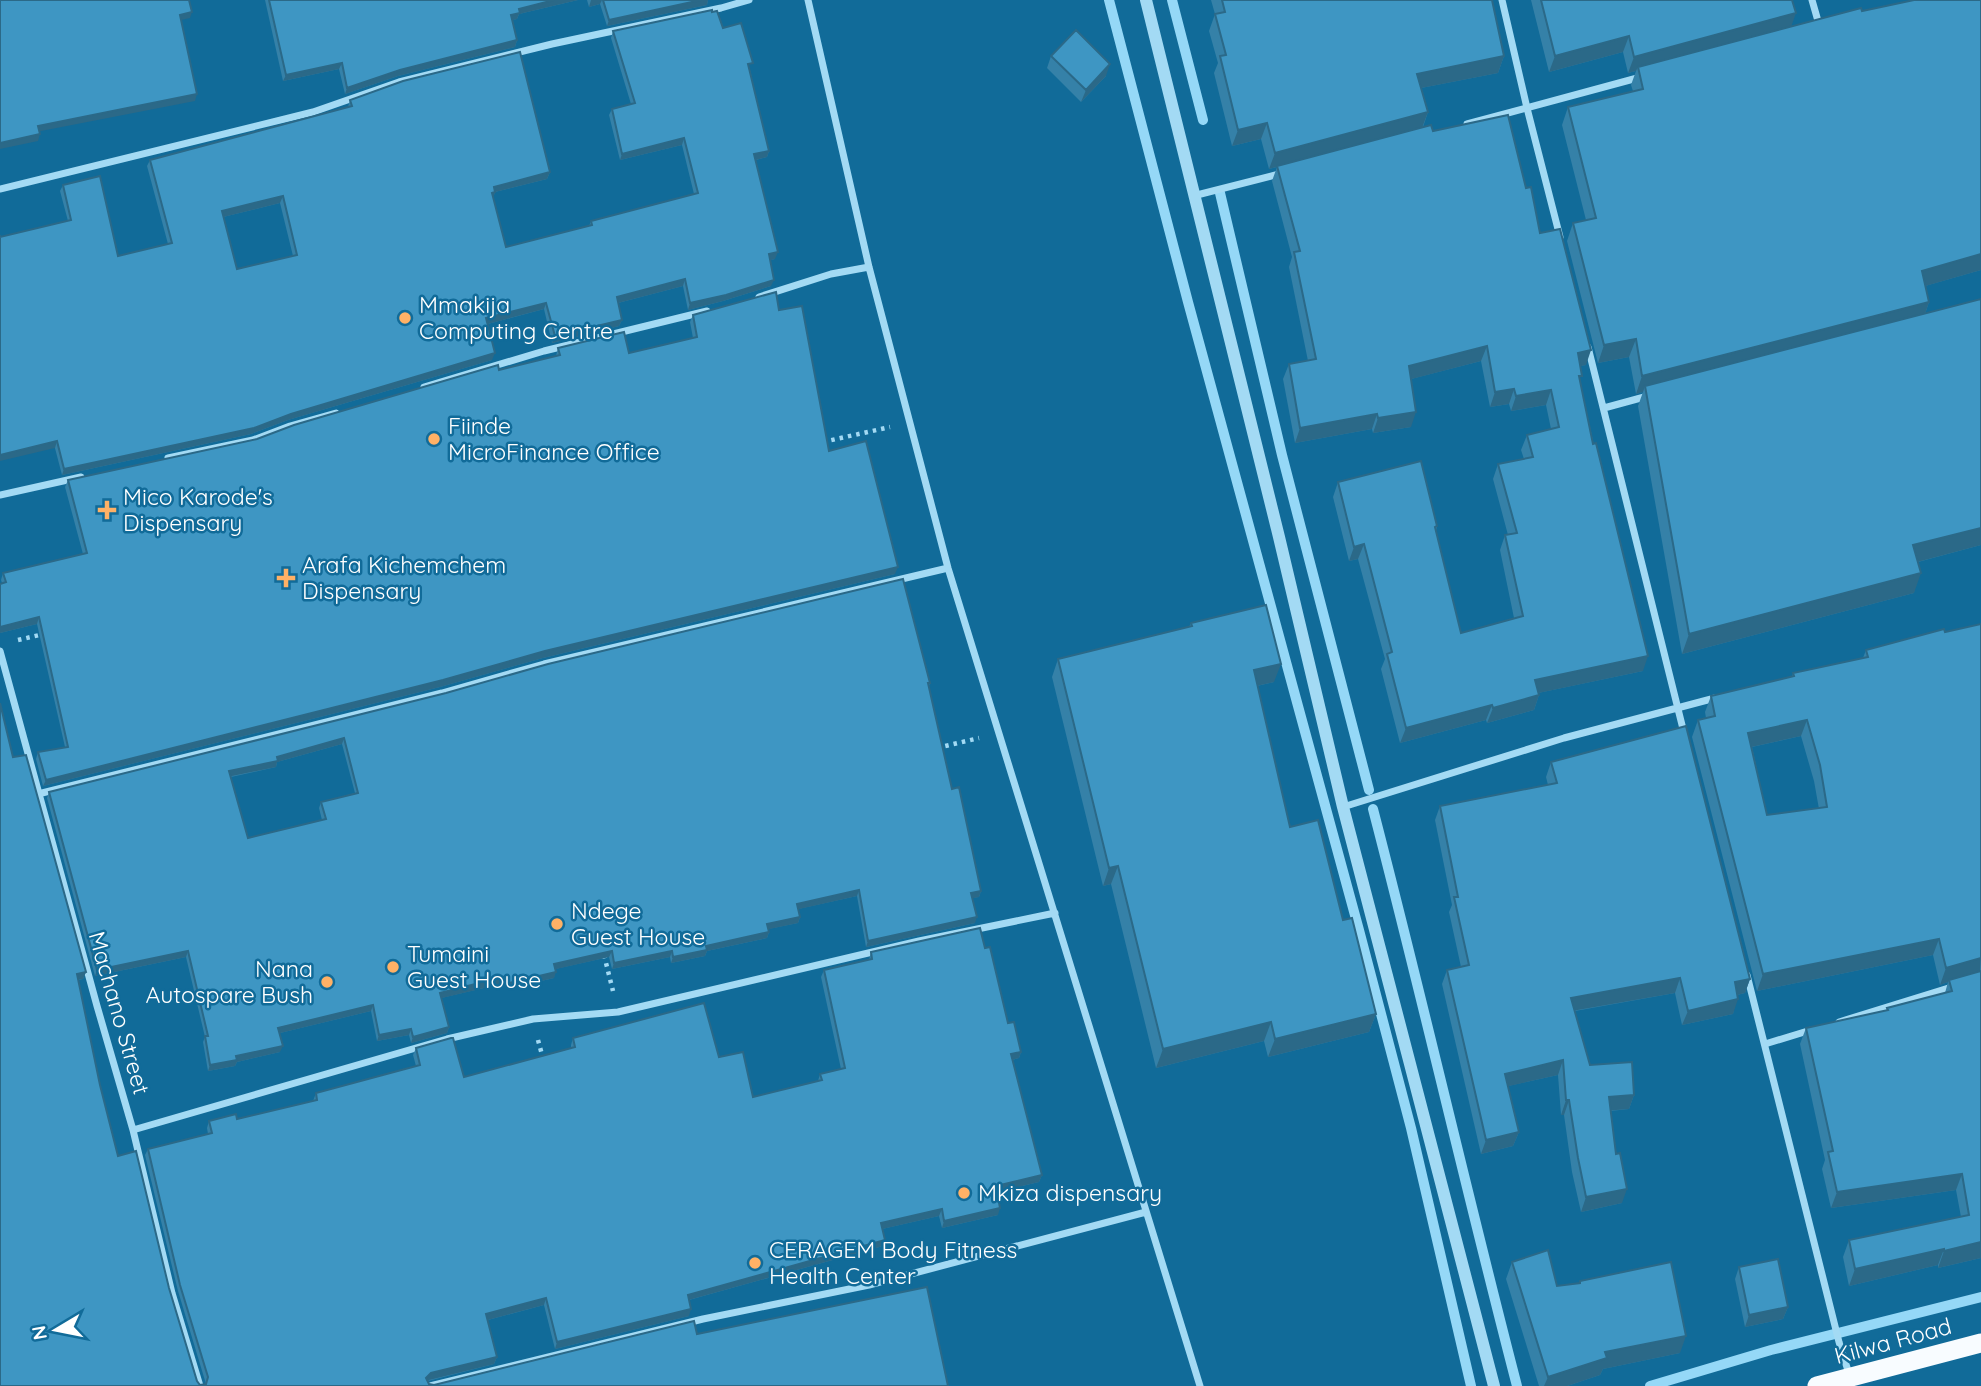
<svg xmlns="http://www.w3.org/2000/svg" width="1981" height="1386" font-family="Quicksand,sans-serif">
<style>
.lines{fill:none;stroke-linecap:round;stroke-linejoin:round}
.stream{stroke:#95d8f7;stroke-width:10}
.path{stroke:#a3daf4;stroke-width:4.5;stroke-dasharray:3.5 5;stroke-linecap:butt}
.minor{stroke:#a3daf4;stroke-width:7}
.tertiary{stroke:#a3daf4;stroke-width:12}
.trunk{stroke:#f8fcff;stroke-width:19}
.wall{fill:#3581a8;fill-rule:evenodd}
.shaded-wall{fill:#2b6988}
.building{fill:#3e96c3;stroke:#2b6988;stroke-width:2;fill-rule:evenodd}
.poi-dot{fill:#ffb166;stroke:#116b99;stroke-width:2.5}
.labels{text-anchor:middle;stroke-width:5;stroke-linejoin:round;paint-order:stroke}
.poi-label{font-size:23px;fill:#fff;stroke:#116b99;text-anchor:start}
.street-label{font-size:23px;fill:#fff;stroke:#116b99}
</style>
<rect width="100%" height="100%" fill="#116b99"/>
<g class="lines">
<path class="stream" d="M1109,0L1188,302L1359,930L1411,1128L1471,1386
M1172,0L1203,120
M1220,193L1282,455L1369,790
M1373,809C1423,1001 1467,1194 1517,1386
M1650,1386L1771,1350L1981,1297"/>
<path class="path" d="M823,442L890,427
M18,640L44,634
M937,748L979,738
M604,955L613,991
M538,1040L544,1062"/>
<path class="minor" d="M808,0L869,267L948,568L1200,1386
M1502,0L1527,108L1560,237
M1812,0L1820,28
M1467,124L1641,77
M0,189L313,112L399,82L552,44L721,8L749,0
M1193,196L1283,173
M759,297L831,274L869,267
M1588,347L1684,733
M424,387L544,351L707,311
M1604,408L1648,396
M168,458L253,440L290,426L336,413
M0,495L81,477
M0,651L97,1006L133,1130L172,1293L200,1386
M38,794L442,693L544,664L948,568
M1343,807L1564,738L1715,698
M1747,975L1839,1342L1850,1377
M1839,1022L1955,986
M1765,1044L1811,1030
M133,1130L447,1039L533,1019L618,1012L919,941L1055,913
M430,1386L703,1319L869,1285L1146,1212"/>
<path class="tertiary" d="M1146,0L1279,537L1343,807L1494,1386"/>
<path class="trunk" d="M1817,1386L1981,1343"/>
</g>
<path class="wall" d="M265,0H578L519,14L517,19L512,20L517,40L515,47L398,76L345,94L339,69L283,81Z
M587,0H708L707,5L607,26L600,4L589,7Z
M1211,0H1492L1504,56L1498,73L1421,88L1428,112L1423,127L1433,131L1526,188L1540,233L1586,365L1580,366V381L1643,671L1538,693L1539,695L1534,710L1487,723L1486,720L1400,743L1381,669L1385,659L1358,559L1349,561L1333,497L1338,482L1437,526L1436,531L1461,633L1514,618L1500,550L1505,535H1508L1493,479L1498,464L1524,459L1521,450L1527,435L1551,429L1546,405L1511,411L1509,404L1490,407L1481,361L1411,379V427L1373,433L1372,429L1295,443L1283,379L1289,364L1308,361L1289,267L1292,257L1272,181L1277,167L1269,169L1261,139L1232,146L1214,73L1218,63L1209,31L1215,14Z
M1531,0H1792L1791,26L1862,11L1981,0V270L1925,286L1929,302L1925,314L1981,545L1918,562L1914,593L1682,654L1638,406L1643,392L1636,394L1629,357L1598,363L1567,241L1573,223L1586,220L1562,125L1568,107L1633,91L1631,85L1636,71L1628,73L1623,52L1549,72Z
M723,28L750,70L769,151L767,157L756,160L775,259L770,260L771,286L723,301L688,310L683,286L618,303L622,320L619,326L552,343L544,309L488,324L492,360L288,420L251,434L62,475L0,237L68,221L60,191L63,185L118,256L168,244L147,166L150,160L348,107L350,100L550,172L547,179L495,192L493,198L506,247L589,226L591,221L694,194L682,145L620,160L609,115L612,109L631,104L611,38L613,31ZM280,203L293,256L237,269L223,217Z
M1051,56L1106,76L1081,102L1047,68Z
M779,310L829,451L895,574L543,658L440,687L43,786L36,759L38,752L65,747L37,624L0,633V584L2,583L1,580L3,573L83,554L65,487L68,480L257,439L499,370L556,356L558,348L629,353L693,338L690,322L693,315Z
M1191,623L1274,682L1257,686L1290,827L1343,920L1376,1014L1369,1032L1268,1057L1264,1041L1156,1068L1111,884L1103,886L1052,677L1058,659L1189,627Z
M1981,624V1258L1938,1268V1265L1849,1286L1843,1257L1849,1240L1961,1217L1956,1190L1831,1208L1822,1169L1825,1160L1800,1044L1806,1028L1886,1011L1887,1008L1945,993L1948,982L1940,985L1933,955L1757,991L1692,737L1698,720L1706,718L1705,712L1711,696L1792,677L1793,673L1863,658L1866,650ZM1801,736L1814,781L1819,809L1767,815L1752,747Z
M930,683L929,686L952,789L981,891L979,897L972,898L975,923L866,947L857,896L798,909L800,917L798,923L768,929L769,932L767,938L707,951L705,956L671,963L670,957L612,969L609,957L555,969L554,978L507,989L505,983L441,998L449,1027L447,1033L411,1043L409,1035L377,1041L371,1011L280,1033V1052L237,1062L235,1066L208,1071L203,1042L205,1037L186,957L95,976L47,798L49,792L446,693ZM342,744L355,793L321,802L319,808L322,820L248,838L231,777L276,767L277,762Z
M13,757L86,972L83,979L78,980L100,1085L118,1156L169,1288L197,1381L200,1385L206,1384L178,1291L145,1155L148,1149L208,1134L207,1128L209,1121L237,1119L313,1101L316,1093L416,1066L413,1055L416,1048L464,1077L571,1048V1045L573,1038L719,1057L753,1097L818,1081L820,1074L841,1069L821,977L824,970L869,960L871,952L985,948L1008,1023L1021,1052L1019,1058L1012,1060L1042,1175L1039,1182L997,1192L998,1215L942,1228L939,1216L882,1229L883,1246L689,1300V1316L555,1349L544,1305L488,1320L497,1357L494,1364L428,1381L429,1384L434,1385L697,1334L948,1386H0Z
M1551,762L1750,979L1745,993L1737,995L1733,1014L1682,1025L1675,993L1575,1011L1590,1065L1634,1095L1629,1109L1610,1111L1622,1203L1581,1212L1572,1172L1564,1115H1561L1558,1075L1508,1086L1519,1132L1513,1146L1481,1154L1442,984L1447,970L1461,967L1449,912L1452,905L1435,820L1440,806L1548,785L1546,777Z
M1512,1262L1557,1286L1579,1283L1580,1281L1680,1353L1603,1369L1600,1375L1567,1386H1539L1506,1279Z
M1739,1267L1788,1307L1783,1319L1745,1327L1735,1279Z"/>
<path class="shaded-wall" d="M554,0H578L519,14L517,19L509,21L511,15L519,9Z
M591,0H602L600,4L589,7Z
M701,0H708L707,5L607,26L609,20Z
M192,12L190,18L177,21L180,15Z
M1796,13L1790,30L1638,67L1636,71L1628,73L1634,57Z
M1629,36L1623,52L1549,72L1555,56Z
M517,40L515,47L398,76L345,94L347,88L400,70Z
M1504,56L1498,73L1411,90L1417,74Z
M342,63L339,69L283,81L286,75Z
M1110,64L1106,76L1081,102L1086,90Z
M197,94L195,101L36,132L38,126Z
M1428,112L1422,128L1269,169L1275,153Z
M1267,123L1261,139L1232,146L1238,130Z
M40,134L38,141L0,149V143Z
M684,138L682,145L620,160L622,154Z
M769,151L767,157L752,161L754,154Z
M550,172L547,179L495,192L493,199L489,200L494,187Z
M283,196L280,203L219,218L222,211Z
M778,252L775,259L767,261L769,254Z
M1981,254V270L1915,289L1922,271Z
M685,279L683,286L614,304L617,297Z
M774,280L771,286L723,301L688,310L690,303Z
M1929,302L1923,320L1645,386L1643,392L1636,394L1642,376Z
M546,303L544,309L484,325L486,318Z
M622,320L619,326L552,343L555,336Z
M1636,339L1629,357L1598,363L1604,345Z
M1487,346L1481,361L1404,381L1409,366Z
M1591,350L1586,365L1572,368L1578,353Z
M495,353L492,360L288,420L251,434L62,475L64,469L291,414Z
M1514,389L1509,404L1490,407L1495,392Z
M1551,390L1546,405L1511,411L1516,396Z
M1416,412L1411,427L1373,433L1378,418Z
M1377,414L1372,429L1295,443L1300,428Z
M57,441L55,448L0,461V455Z
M1981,528V545L1906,565L1913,545Z
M1364,544L1358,559L1349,561L1354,547Z
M898,567L895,574L543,658L440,687L43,786L46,780L545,651Z
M1921,573L1914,593L1682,654L1689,634Z
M39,617L37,624L0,633V627Z
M1648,656L1643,671L1529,695L1535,680Z
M1281,664L1274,682L1247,688L1254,670Z
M1539,695L1534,710L1487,723L1493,708Z
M1492,705L1486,720L1400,743L1406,728Z
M1807,720L1801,736L1742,749L1748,733Z
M344,738L342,744L277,762L276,767L227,777L229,771L277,757Z
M1118,866L1111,884L1103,886L1109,868Z
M859,890L857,896L795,910L797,904Z
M981,891L979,897L969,899L971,893Z
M800,917L798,923L765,930L767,924Z
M977,917L975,923L866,947L868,941Z
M769,932L767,938L707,951L705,956L671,963L673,957L706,946Z
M1939,939L1933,955L1757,991L1763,974Z
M188,951L186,957L95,976L97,970Z
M612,951L609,957L552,970L554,964Z
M672,951L670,957L612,969L614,963Z
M1981,958L1980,973L1949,980L1948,982L1940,985L1946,968Z
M86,972L83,979L74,980L77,974Z
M556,972L554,978L507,989L509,983Z
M507,976L505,983L438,999L440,993Z
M1680,978L1675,993L1566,1012L1571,998Z
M1750,979L1745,993L1729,997L1735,982Z
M1738,999L1733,1014L1682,1025L1688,1011Z
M373,1005L371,1011L276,1034L278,1028Z
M1376,1014L1369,1032L1268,1057L1275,1039Z
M1271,1022L1264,1041L1156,1068L1163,1049Z
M449,1027L447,1033L411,1043L413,1037Z
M411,1029L409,1035L377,1041L379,1035Z
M283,1046L280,1052L237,1062L235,1066L208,1071L210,1065L236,1056Z
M1021,1052L1019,1058L1008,1061L1011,1054Z
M1563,1060L1558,1075L1500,1088L1505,1074Z
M1634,1095L1629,1109L1603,1111L1609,1097Z
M1566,1100H1569L1564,1115H1561Z
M1519,1132L1513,1146L1481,1154L1486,1140Z
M1962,1174L1956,1190L1831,1208L1837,1192Z
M1042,1175L1039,1182L993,1193L996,1186Z
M1627,1189L1622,1203L1581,1212L1586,1197Z
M1000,1208L998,1215L942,1228L944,1221Z
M942,1209L939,1216L878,1230L881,1223Z
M885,1240L883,1246L685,1301L688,1295Z
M1981,1242V1258L1938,1268L1944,1251Z
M1944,1249L1938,1265L1849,1286L1855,1269Z
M546,1298L544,1305L484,1321L486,1314Z
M1788,1307L1783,1319L1745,1327L1749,1315Z
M691,1309L689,1316L555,1349L557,1342Z
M1686,1336L1680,1353L1603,1369L1600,1375L1567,1386H1544L1548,1377L1605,1352Z
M497,1357L494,1364L429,1380L424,1385L426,1378L431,1373Z"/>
<path class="building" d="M0,0H189L192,12L180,15L197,94L38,126L40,134L0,143Z
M269,0H554L519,9L520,13L511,15L517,40L400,70L347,88L342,63L286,75Z
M603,0H701L609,20Z
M1222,0H1492L1504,56L1417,74L1428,112L1275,153L1267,123L1238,130L1220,56L1226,55L1215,14L1225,12Z
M1541,0H1792L1796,13L1634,57L1629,36L1555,56Z
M1914,0H1981V254L1922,271L1929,302L1642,376L1636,339L1604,345L1573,223L1596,218L1568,107L1643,89L1638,67L1861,8L1862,11Z
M712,10V12L717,11L723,28L741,23L753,63L748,64L769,151L754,154L778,252L769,254L774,280L726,295L690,303L685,279L617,297L622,320L555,336L546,303L486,318L495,353L291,414L254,428L64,469L57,441L0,455V235V237L71,220L63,185L100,176L118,256L172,243L150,160L352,106L350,100L403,81L520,52L550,172L494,187L495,192L492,193L506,247L592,225L591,221L698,193L684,138L622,154L612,109L635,103L613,31ZM283,196L297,255L237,269L222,211Z
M1076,30L1110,64L1086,90L1051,56Z
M1508,115L1526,188L1531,187L1540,233L1560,229L1591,350L1578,353L1582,376H1579L1593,444L1596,443L1648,656L1535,680L1539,695L1493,708L1492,705L1406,728L1387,654L1392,652L1364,544L1354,547L1338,482L1421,461L1437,526L1435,527L1461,633L1523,616L1505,535L1517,533L1498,464L1533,457L1527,435L1559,427L1551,390L1516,396L1514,389L1495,392L1487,346L1409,366L1416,412L1378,418L1377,414L1300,428L1289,364L1316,359L1294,252L1300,251L1277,166L1431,125L1433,131Z
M776,292L779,310L802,306L829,451L866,441L898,567L545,651L443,680L46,780L38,752L68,747L39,617L0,627V584L6,582L3,573L87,553L68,480L257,439L294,425L498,365L499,370L560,355L558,348L624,332L629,353L697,337L693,315Z
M1981,299V528L1913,545L1921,573L1689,634L1645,386Z
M903,579L930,683H928L952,789L959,787L981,891L971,893L977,917L868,941L859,890L797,904L800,917L767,924L769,932L706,946L707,950L673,957L672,951L614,963L612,951L554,964L556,972L509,983L507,976L440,993L449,1027L413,1037L411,1029L379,1035L373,1005L278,1028L283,1046L236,1056L237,1060L210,1065L205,1036H208L188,951L97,970L49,792L446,693L548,664ZM344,738L358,793L321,802L326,819L248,838L229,771L278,761L277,757Z
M1266,605L1281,664L1254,670L1290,827L1318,820L1343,920L1352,918L1376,1014L1275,1039L1271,1022L1163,1049L1118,866L1109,868L1058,659L1192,626L1191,623Z
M1981,624V958L1946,968L1939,939L1763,974L1698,720L1715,716L1711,696L1794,676L1793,673L1868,657L1866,650L1944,629L1945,632ZM1807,720L1820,765L1827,807L1767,815L1748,733Z
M0,703L13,757L26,755L86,972L77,974L100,1085L118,1156L136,1151L169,1288L197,1381L200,1385L206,1384L208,1377L180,1285L148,1149L212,1133L209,1121L236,1114L237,1119L317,1100L316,1093L420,1065L416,1048L451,1038H453L464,1077L575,1047L573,1038L704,1003L719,1057L743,1052L753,1097L822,1080L820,1074L845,1068L824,970L872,959L871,952L980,928L985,948L990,947L1008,1023L1014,1022L1021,1052L1011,1054L1042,1175L996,1186L1000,1208L944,1221L942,1209L881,1223L885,1240L688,1295L691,1309L557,1342L546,1298L486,1314L497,1357L431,1373L426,1378L429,1384L434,1385L694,1321L697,1334L927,1287L948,1386H0Z
M1686,726L1750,979L1735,982L1738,999L1688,1011L1680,978L1571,998L1590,1065L1632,1062L1634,1095L1609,1097L1616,1154L1620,1153L1627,1189L1586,1197L1578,1158L1569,1100H1566L1563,1060L1505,1074L1519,1132L1486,1140L1447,970L1469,965L1454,897H1458L1440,806L1557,783L1551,762Z
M1981,971V1242L1944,1251V1249L1855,1269L1849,1240L1969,1215L1962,1174L1837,1192L1828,1152L1833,1151L1806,1028L1888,1010L1887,1008L1952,991L1949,980Z
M1548,1250L1557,1286L1580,1283V1281L1671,1262L1686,1336L1605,1352L1607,1358L1548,1377L1512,1262Z
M1778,1259L1788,1307L1749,1315L1739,1267Z"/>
<g class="poi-dot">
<circle cx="405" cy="318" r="7"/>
<circle cx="434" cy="439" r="7"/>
<path d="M103.5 499.5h7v7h7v7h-7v7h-7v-7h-7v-7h7z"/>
<path d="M282.5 567.5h7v7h7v7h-7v7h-7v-7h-7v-7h7z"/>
<circle cx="557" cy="924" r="7"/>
<circle cx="393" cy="967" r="7"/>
<circle cx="327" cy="982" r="7"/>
<circle cx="964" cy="1193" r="7"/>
<circle cx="755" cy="1263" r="7"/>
</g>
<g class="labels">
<g class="poi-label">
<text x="419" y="313">Mmakija<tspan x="419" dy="26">Computing Centre</tspan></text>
<text x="448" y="434">Fiinde<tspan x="448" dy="26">MicroFinance Office</tspan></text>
<text x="123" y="505">Mico Karode's<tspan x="123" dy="26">Dispensary</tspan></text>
<text x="302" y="573">Arafa Kichemchem<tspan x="302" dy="26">Dispensary</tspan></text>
<text x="571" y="919">Ndege<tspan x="571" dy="26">Guest House</tspan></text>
<text x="407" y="962">Tumaini<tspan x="407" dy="26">Guest House</tspan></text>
<text x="313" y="977" text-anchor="end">Nana<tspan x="313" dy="26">Autospare Bush</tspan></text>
<text x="978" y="1201">Mkiza dispensary</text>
<text x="769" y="1258">CERAGEM Body Fitness<tspan x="769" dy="26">Health Center</tspan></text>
</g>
<g class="street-label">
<text transform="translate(119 1013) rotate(74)" y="8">Machano Street</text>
<text transform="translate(1893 1341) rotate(-15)" y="8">Kilwa Road</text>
</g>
</g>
<g transform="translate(56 1330) rotate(260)" stroke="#116b99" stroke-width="5" paint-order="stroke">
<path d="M0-5L12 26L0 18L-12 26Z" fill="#ffffff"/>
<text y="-10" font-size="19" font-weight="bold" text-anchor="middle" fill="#ffffff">N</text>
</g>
</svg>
